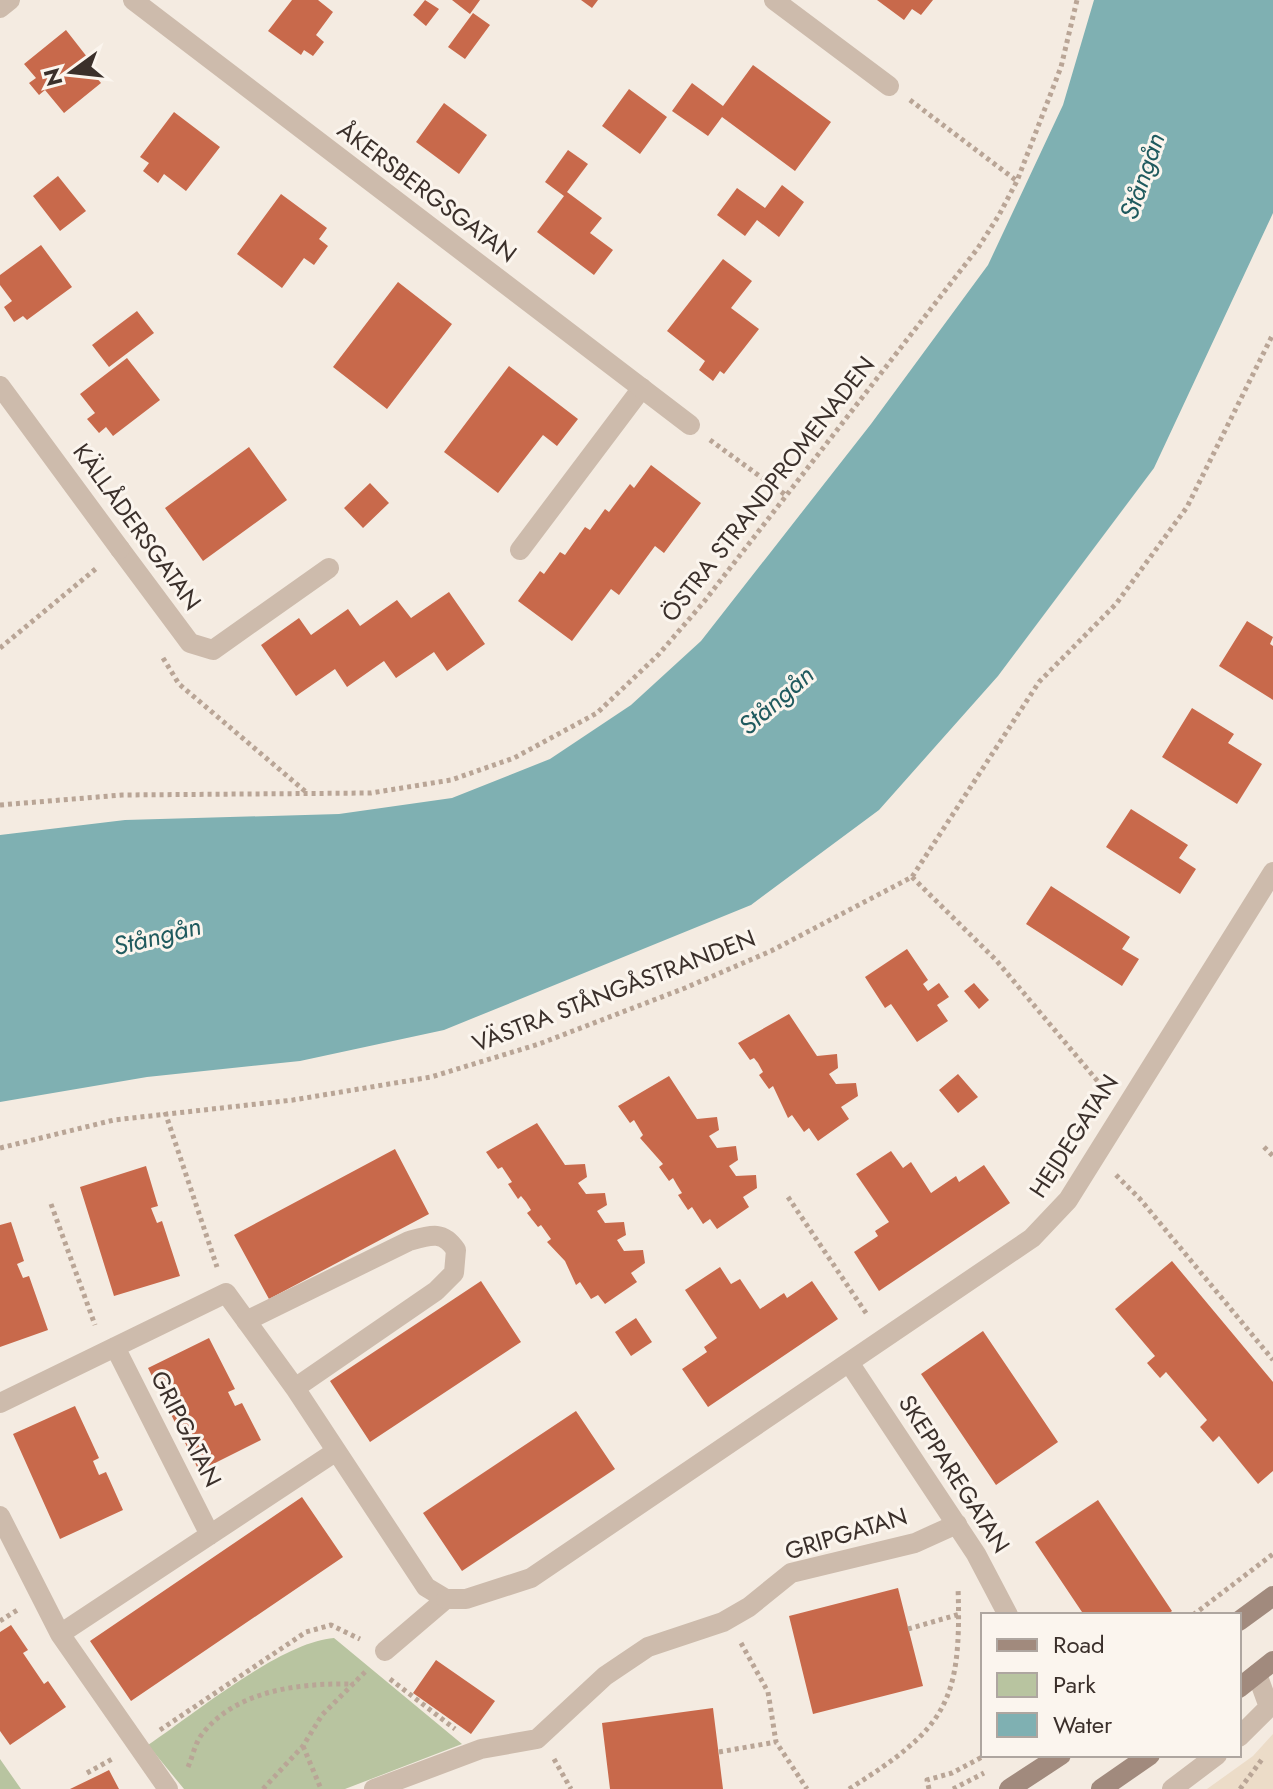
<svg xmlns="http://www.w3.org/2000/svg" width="1273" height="1789" font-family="Jost,sans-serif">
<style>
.green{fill:#b8c4a0}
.plaza{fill:#ecdcc8}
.water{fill:#7fb0b2}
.building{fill:#c8694b}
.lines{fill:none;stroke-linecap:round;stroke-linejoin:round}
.path{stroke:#b9a596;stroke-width:5;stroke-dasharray:4 4;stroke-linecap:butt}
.service{stroke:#cdbbac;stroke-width:20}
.minor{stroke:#cdbbac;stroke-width:20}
.secondary{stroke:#a18a7d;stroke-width:20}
.labels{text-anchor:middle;stroke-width:6;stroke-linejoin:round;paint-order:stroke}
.street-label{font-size:24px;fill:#3b302b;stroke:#fbf5ee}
.water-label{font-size:26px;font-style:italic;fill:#1f5a5e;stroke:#fbf5ee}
</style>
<rect width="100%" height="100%" fill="#f4ebe1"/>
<path class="green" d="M334,1638L462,1744L345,1789H184L148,1745C194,1714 281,1642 334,1638Z
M0,1759L21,1789H0Z"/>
<path class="plaza" d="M1273,1734V1789H1207L1253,1756Z"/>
<path class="water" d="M1094,0H1273V213L1154,468L998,676L879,810L751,905L444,1030L300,1061L147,1077L0,1102V835L125,820L339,814L452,798L550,759L631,705L701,641L871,424L988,265L1063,105Z"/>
<path class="building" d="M292,0H318L333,12L316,35L324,42L313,56L304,50L301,55L268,31Z
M425,0L439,9L426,26L413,15Z
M452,0H480L470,14Z
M581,0H598L592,8Z
M877,0H933L921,15L912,9L904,20Z
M473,13L490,25L465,59L448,47Z
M66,30L91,62L86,65L101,83L64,113L45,90L39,95L29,83L36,78L24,64Z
M753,65L831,122L795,171L722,117L708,136L672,111L692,83L723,106Z
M629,89L667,117L640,154L602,126Z
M444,103L487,135L459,174L416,142Z
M174,112L220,147L186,191L164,174L158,183L143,171L149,163L140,157Z
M568,150L588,164L567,192L602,218L590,233L613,250L594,275L537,232L564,196L545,182Z
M58,176L86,211L60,231L33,196Z
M782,185L804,202L779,237L757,220L745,236L717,215L737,188L765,208Z
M281,194L327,228L319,239L328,246L314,265L304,258L282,288L237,254Z
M41,245L72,287L27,320L23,316L14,322L4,307L12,301L0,285V275Z
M723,259L752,281L731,308L759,329L724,374L720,371L713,381L699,370L705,361L667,331Z
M398,282L452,324L387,409L333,367Z
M137,311L154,333L109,367L92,345Z
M127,358L160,400L113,436L106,427L99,433L87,419L95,413L80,394Z
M509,366L578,419L557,446L543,435L498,493L444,452Z
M249,447L287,500L203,561L165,508Z
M651,465L701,503L664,553L655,546L619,595L611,589L572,641L518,601L540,571L544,574L560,552L565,555L585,527L590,530L605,509L609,512L630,484L634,488Z
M370,483L389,503L363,528L344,508Z
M449,592L485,644L447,671L434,652L396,678L384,661L347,687L335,669L296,696L261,645L299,618L311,635L348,609L360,626L397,600L411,618Z
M1247,621L1273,637L1270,644L1273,646V700L1219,666Z
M1192,708L1234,734L1228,743L1262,764L1237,804L1162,757Z
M1131,809L1188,845L1179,858L1196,869L1180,894L1106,847Z
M1051,886L1130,937L1122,949L1139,959L1122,986L1026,924Z
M907,949L928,980L923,984L928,991L939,983L949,997L937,1005L948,1021L917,1042L891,1004L885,1008L865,977Z
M974,983L989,1000L979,1009L964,991Z
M789,1014L817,1056L837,1054L838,1068L829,1074L836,1084L856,1083L858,1096L841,1107L849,1119L818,1141L809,1128L804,1132L792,1115L788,1118L773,1086L769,1089L759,1075L763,1072L758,1063L754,1058L750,1060L738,1043Z
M958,1074L978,1097L958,1113L939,1090Z
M669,1076L697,1119L717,1117L719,1130L709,1136L717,1148L736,1146L738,1160L729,1166L736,1176L756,1175L757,1188L743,1197L749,1207L717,1229L710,1219L703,1224L692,1207L688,1210L678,1195L682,1193L677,1185L673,1178L669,1181L659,1167L663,1164L640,1138L643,1135L634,1120L630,1123L618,1106Z
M537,1123L565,1165L585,1164L587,1177L578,1183L586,1194L605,1193L607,1205L597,1211L605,1223L624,1222L626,1235L617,1240L624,1251L643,1250L645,1263L631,1273L637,1282L605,1304L598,1295L591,1299L580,1282L576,1285L565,1261L547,1242L551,1239L541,1225L538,1227L527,1213L531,1210L526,1202L521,1196L518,1199L508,1184L512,1182L502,1167L498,1169L486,1152Z
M395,1149L429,1214L269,1299L234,1235Z
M891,1151L903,1168L911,1162L931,1193L956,1176L959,1182L984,1165L1010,1203L879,1291L854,1252L878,1236L875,1231L889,1222L856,1174Z
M146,1166L158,1206L151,1208L157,1223L162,1221L180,1276L114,1296L80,1187Z
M11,1222L24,1261L17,1264L23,1278L29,1276L48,1330L0,1347V1225Z
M1172,1261L1273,1382V1471L1258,1484L1219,1436L1213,1442L1200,1427L1207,1420L1166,1372L1160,1378L1147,1363L1155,1356L1115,1309Z
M720,1267L731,1284L740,1279L760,1309L784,1293L787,1298L812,1281L838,1319L708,1407L682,1369L707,1352L704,1347L717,1338L685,1290Z
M481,1281L521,1342L370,1442L330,1381Z
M636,1318L652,1342L631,1356L615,1332Z
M983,1331L1058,1442L996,1485L921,1374Z
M209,1338L235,1389L228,1392L235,1406L242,1403L261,1440L199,1471L148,1368Z
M75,1406L99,1458L93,1461L99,1475L106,1472L123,1510L60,1539L13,1434Z
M576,1411L615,1469L462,1571L423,1513Z
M302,1497L343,1557L131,1701L90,1641Z
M1098,1500L1172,1611L1167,1615H1084L1035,1542Z
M898,1588L923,1686L813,1714L789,1616Z
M11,1625L28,1650L23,1653L44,1684L48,1681L66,1707L10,1745L0,1731V1632Z
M436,1660L495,1701L471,1734L413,1693Z
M713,1708L723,1789H610L602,1723Z
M109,1770L119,1789H70L99,1775Z"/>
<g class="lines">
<path class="path" d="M910,100L1017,181
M710,440L787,496
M0,648L98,567
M163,658L179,684L306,792
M0,805L122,795L371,793L451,780L514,758L597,713L659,654L703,603L978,248L999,215L1017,181L1061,67L1077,0
M912,877L996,960L1105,1090
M165,1112L217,1267
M1264,1147L1273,1156
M0,1148L114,1120L293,1100L431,1077L539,1044L685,988L771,951L912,877L1039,682L1116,604L1187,507L1273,334
M1116,1175L1140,1199L1273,1360
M788,1197L868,1316
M51,1204L95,1325
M1193,1615L1273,1554
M0,1621L19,1609
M908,1629L960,1614
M741,1643L768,1692L776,1742L807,1789
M390,1679L455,1729
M160,1730L306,1632L331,1625L360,1639
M303,1746L321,1789
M719,1752L776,1742
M554,1759L571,1789
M188,1767C193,1756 195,1742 203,1733C238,1689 302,1683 354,1684
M87,1773L114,1758
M263,1789L303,1746L322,1715L367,1670
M849,1789C946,1728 962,1703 958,1587
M929,1789L927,1780L952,1773L986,1755
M953,1789L984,1773
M1240,1789L1263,1758"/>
<path class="service" d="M120,549L190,643L213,650L329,568
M520,550L642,388
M246,1321L409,1241C430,1235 443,1230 456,1250L454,1273L436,1291L295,1388
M115,1347L210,1535
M0,1403L226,1293L295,1388L426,1587L446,1599L385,1651
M0,1516L60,1634L168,1789
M60,1634L335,1452
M1239,1737L1269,1707L1257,1674
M374,1789L481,1749L537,1739L605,1676L648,1647L723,1622L749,1607L791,1573L915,1543L957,1524
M1172,1789L1217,1755"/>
<path class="minor" d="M133,0L690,425
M774,0L889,86
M0,8L10,0
M0,386L120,549
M850,1364L976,1554L1008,1615
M446,1599H466L531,1578L1032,1238L1068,1200L1273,872"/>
<path class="secondary" d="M1239,1621L1273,1596
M1239,1688L1273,1661
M1009,1789L1061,1755
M1101,1789L1150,1755"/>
</g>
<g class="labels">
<g class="street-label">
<text transform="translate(427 192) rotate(37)" y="8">ÅKERSBERGSGATAN</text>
<text transform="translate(768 489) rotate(-52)" y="8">ÖSTRA STRANDPROMENADEN</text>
<text transform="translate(137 527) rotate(54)" y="8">KÄLLÅDERSGATAN</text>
<text transform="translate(614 991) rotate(-21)" y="8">VÄSTRA STÅNGÅSTRANDEN</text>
<text transform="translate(1074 1136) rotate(-57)" y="8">HEJDEGATAN</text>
<text transform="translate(186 1429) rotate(63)" y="8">GRIPGATAN</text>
<text transform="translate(954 1474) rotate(57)" y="8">SKEPPAREGATAN</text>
<text transform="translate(846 1534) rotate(-17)" y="8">GRIPGATAN</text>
</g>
<g class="water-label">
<text transform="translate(1142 176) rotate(-71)" y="9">Stångån</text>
<text transform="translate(776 700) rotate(-41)" y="9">Stångån</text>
<text transform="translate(157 936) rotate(-14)" y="9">Stångån</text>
</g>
</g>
<rect x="981" y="1613" width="260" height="144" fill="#fbf5ee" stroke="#aea6a0" stroke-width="2"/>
<rect x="997" y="1639" width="40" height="12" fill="#a18a7d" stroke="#aea6a0" stroke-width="2"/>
<text x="1053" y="1653" font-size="24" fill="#3b302b">Road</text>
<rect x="997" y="1673" width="40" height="24" fill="#b8c4a0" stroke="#aea6a0" stroke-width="2"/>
<text x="1053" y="1693" font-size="24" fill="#3b302b">Park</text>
<rect x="997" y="1713" width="40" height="24" fill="#7fb0b2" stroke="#aea6a0" stroke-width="2"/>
<text x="1053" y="1733" font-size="24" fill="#3b302b">Water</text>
<g transform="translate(72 72) rotate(255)" stroke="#fbf5ee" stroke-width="6" paint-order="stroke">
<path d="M0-6L14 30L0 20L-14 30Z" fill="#3b302b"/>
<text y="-12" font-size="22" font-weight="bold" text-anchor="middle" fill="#3b302b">N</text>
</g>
</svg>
